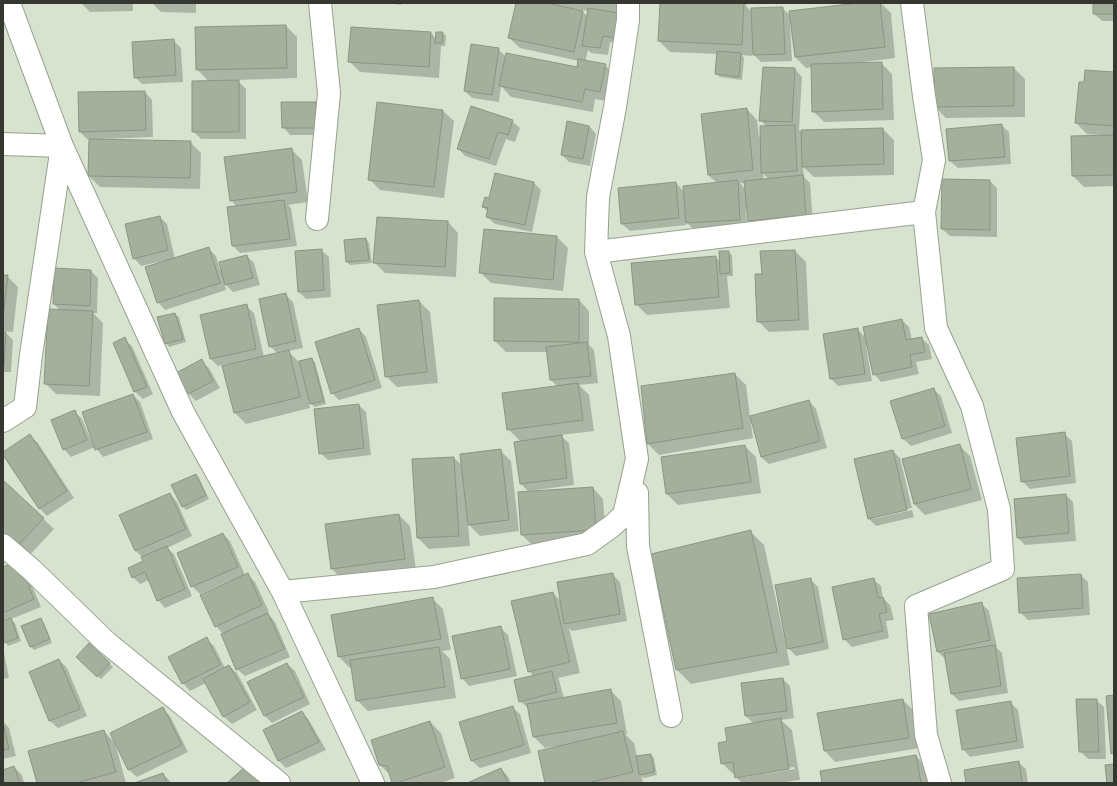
<svg xmlns="http://www.w3.org/2000/svg" width="1117" height="786" font-family="'Playfair Display',serif">
<style>
.shadow{fill:#0003;fill-rule:evenodd}
.building{fill:#a4af9c;stroke:#8a9583}
.lines{fill:none;stroke-linecap:round;stroke-linejoin:round}
.minor-casing{stroke:#96a18f;stroke-width:24}
.minor{stroke:#fff;stroke-width:22}
</style>
<rect width="100%" height="100%" fill="#d7e3cf"/>
<path class="shadow" d="M81,3H133V11L90,12Z
M152,3H196V13L161,12Z
M388,3H401V5Z
M517,3H619L622,45L610,42L608,55L591,53L588,50L585,62L605,65L616,76L611,102L595,99L593,112L511,97L501,86L499,102L472,98L465,91L498,49L506,57L577,68L579,61L520,48L509,38ZM581,10L589,11L588,17Z
M661,3H748L747,5H745L752,12L782,8L791,16L868,3H881L891,13L895,58L863,62V63H881L892,74L894,120L824,122L813,111L812,67L806,68L795,57L792,23H790L792,61L761,62L752,53V56L742,55L744,58L742,80L720,77L716,74L718,54L670,52L659,41Z
M1094,3H1114V21H1102L1094,14Z
M286,26L297,37V78L237,80L246,89V139H201L193,131L209,82L197,69Z
M431,33L436,39L443,33L446,36L445,46H441L439,78L360,72L349,61Z
M173,40L181,48L183,82L142,84L135,77Z
M1014,68L1025,79V117L946,118L935,107Z
M795,69L802,77L799,130L802,133L883,129L894,140V175L814,177L803,167L804,177L810,183L813,222L757,228L749,221L747,200L746,201L747,227L694,230L686,222V225L630,231L622,224L619,189L676,183L684,192L717,183L708,175L747,109L757,120L759,137H761L767,127L760,120ZM763,174L769,179L764,180ZM740,183H746V190Z
M1114,73V186L1084,187L1073,176L1101,135L1087,134L1076,123L1085,83Z
M145,92L152,100L153,137L102,139V140L190,142L201,153L200,189L100,187L89,176L90,139H87L80,132Z
M316,103L323,110V135H290L283,127Z
M443,111L454,121L444,198L380,190L369,179Z
M512,121L520,128L515,142L506,139L496,166L465,156L458,148Z
M1001,125L1009,132L1011,164L958,168L950,161Z
M589,126L596,134L590,166L569,162L562,155Z
M291,149L302,160L308,202L288,205L291,208L297,246L240,253L233,246L237,207L231,200Z
M495,174L534,183L541,190L532,232L495,224L487,217L488,212L483,207L490,199Z
M943,180L990,181L997,188V237L950,236L942,229Z
M160,217L167,224L175,259L208,248L216,256L220,270L247,256L254,263L260,285L233,292L224,283L226,290L165,310L158,302L167,260L141,266L134,258Z
M448,222L458,233L456,277L385,273L374,262Z
M485,230L557,237L568,248L563,291L491,283L480,272Z
M366,239L369,243L372,263L350,265L347,262Z
M321,250L329,257L331,297L306,299L299,292Z
M795,251L806,262L809,330L769,332L758,321L763,275Z
M728,252L732,255L733,276H727L730,308L647,315L636,304L715,257L720,261Z
M91,271L98,278L97,313H93L103,323L100,396L56,394L45,383L60,310L54,304Z
M3,276H7L18,287L13,332L4,331L13,340L11,372H3Z
M286,295L293,302L303,348L288,351L299,362L311,359L315,362L326,404L315,407L311,404L309,396L308,397L310,408L246,424L235,413L229,364L218,366L211,359L246,306L254,313L264,357L278,354L270,346Z
M579,300L589,311V345L594,350L598,383L579,385L589,395L594,431L560,435L569,443L574,485L528,491L521,484V442L508,429L558,387L551,380L548,352H506L495,341Z
M419,301L430,312L438,383L397,387L386,376Z
M175,314L179,317L186,342L169,347L166,343Z
M902,320L909,327L912,340L921,338L929,345L932,359L916,362L919,374L881,382L874,374L868,346H866L872,381L838,386L831,379L824,335L857,329L866,338Z
M359,329L366,337L382,388L339,400L332,393Z
M124,339L132,346L153,394L143,399L135,392Z
M201,361L209,368L220,388L196,401L189,394L178,374Z
M735,374L746,385L750,417L809,401L816,409L827,448L769,464L761,457L752,423H751L753,438L659,455L648,444Z
M933,389L941,396L952,433L911,446L903,439L892,402Z
M133,395L140,402L153,439L103,457L95,447L71,457L64,449L74,411L82,419L93,445Z
M359,405L366,412L371,455L328,460L320,453L315,410Z
M1064,434L1072,441L1076,483L1030,489L1022,481Z
M30,436L38,443L74,498L47,516L40,509L3,453Z
M959,445L970,456L982,500L925,515L914,504L903,459Z
M745,446L756,457L761,493L678,505L667,494Z
M500,450L511,461L519,531L480,536L468,524L470,546L429,549L418,538L413,460L454,458L463,466Z
M893,451L900,458L912,508L873,517V519L912,510L914,517L876,526L869,519Z
M195,475L199,478L209,499L186,510L182,506Z
M3,481L54,529L25,560L3,539Z
M593,488L603,499L606,540L533,546L522,535Z
M170,494L177,502L192,536L167,548L174,554L192,596L165,608L158,600L149,580L140,584L133,577L144,562L142,557L136,551Z
M1066,495L1073,502L1076,541L1025,545L1018,538Z
M399,515L410,526L416,570L343,580L332,569L326,525Z
M750,531L764,545L786,646L788,645L810,579L818,587L829,649L796,656L786,646L790,665L691,684L677,670Z
M223,534L230,541L245,575L247,574L255,582L269,612L267,613L275,622L290,657L245,676L237,669L223,634L216,626L230,582L229,581L200,594L192,586Z
M3,568L25,569L41,607L11,619L15,623L21,641L8,646L5,642L3,637Z
M612,574L620,582L627,621L572,631L569,628L580,673L558,678L559,680L564,698L610,690L621,701L627,734H625L634,743L637,757L651,755L654,758L657,775L644,778L642,776L643,783H546L557,746L545,748L534,737L529,708H528L520,701L534,677L529,671L553,593L561,601Z
M1081,575L1088,582L1090,615L1028,620L1020,612Z
M873,579L881,586L883,598L890,605L894,620L886,621L889,638L852,647L844,639Z
M432,598L443,609L451,650L442,651L450,659L456,698L368,711L357,700L352,668H350L339,657L332,616Z
M981,603L989,611L997,647H996L1002,653L1008,693L959,701L952,694L946,660L938,652Z
M40,619L44,623L52,643L34,650L31,647Z
M501,628L508,635L517,676L469,686L462,678Z
M206,639L214,646L225,668L229,666L237,673L257,710L232,724L224,717L206,683L190,691L183,683Z
M89,644L113,667L101,679L77,657Z
M3,647L9,678L3,679Z
M59,660L67,668L87,716L58,728L50,721L30,672Z
M287,664L295,671L310,704L272,723L265,716L249,683Z
M783,679L790,686L794,718L781,720L792,730L800,780L778,783H742L736,777V774H733L722,763L729,742L754,724L746,716ZM794,767L795,769L744,777V775Z
M903,700L914,711L920,748L835,762L825,751L818,714Z
M1096,700L1104,707L1106,759H1088L1080,751Z
M1010,702L1018,710L1024,748L970,757L963,749Z
M512,707L520,714L531,753L480,768L472,761L461,722Z
M163,709L170,716L188,752L137,777L129,770L112,733Z
M302,712L309,720L326,750L286,768L279,761L264,731Z
M3,721L9,728L16,756L3,759Z
M430,722L441,733L455,778L441,783H393L391,776L380,765Z
M104,731L115,743L126,783H38Z
M916,756L927,767L930,783H823L821,771Z
M1018,762L1026,769L1028,783H967Z
M14,767L22,775L24,783H3V771Z
M501,769L508,776L511,783H470Z
M163,774L172,783H137Z"/>
<path class="building" d="M516,3H547L583,11L574,52L508,38Z
M660,3H744L742,45L658,41Z
M859,3H880L885,47L795,57L789,11Z
M1093,3H1114V14H1093Z
M783,7L785,54L753,55L751,8Z
M588,8L619,13L615,38L603,36L600,48L582,46Z
M286,25L287,68L196,70L195,27Z
M351,27L431,32L429,67L348,62Z
M436,32H443L442,43H435Z
M174,39L176,75L134,78L132,42Z
M471,44L499,48L492,95L464,91Z
M717,51L741,53L739,77L715,74Z
M506,53L577,67L578,59L606,64L600,92L585,89L582,102L499,86Z
M882,62L883,109L812,112L811,64Z
M763,67L795,68L792,122L759,121Z
M1014,67V106L934,107V68Z
M1085,70L1114,72V126L1075,123L1079,82H1084Z
M239,80V132H192V81Z
M145,91L146,130L79,132L78,92Z
M281,102H316V128H282Z
M377,102L443,110L434,187L368,180Z
M471,106L513,120L508,135L498,132L489,159L457,149Z
M747,108L753,170L708,175L701,114Z
M567,121L589,126L583,159L561,155Z
M1002,124L1005,157L949,161L946,129Z
M795,125L797,171L761,173L760,126Z
M883,128L884,164L802,167L801,130Z
M1114,135V175L1072,176L1071,136Z
M89,139L191,141L190,178L88,176Z
M292,148L297,192L230,201L224,157Z
M495,173L534,182L525,225L486,217L488,208L482,207L485,197L489,198Z
M803,175L806,215L748,221L744,181Z
M942,179L990,180V230L941,229Z
M738,180L740,220L686,223L683,186Z
M676,182L679,218L621,224L618,188Z
M284,200L290,239L232,246L227,207Z
M160,216L168,250L133,259L125,224Z
M377,217L448,221L445,267L373,263Z
M484,229L557,236L553,280L479,273Z
M366,238L369,260L346,262L344,240Z
M209,247L220,283L157,303L145,267Z
M322,249L324,290L298,292L295,251Z
M795,250L799,320L757,322L755,274H762L760,251Z
M719,251H729L730,273L720,274Z
M247,255L253,278L225,285L219,262Z
M716,256L719,297L635,305L631,263Z
M54,268L91,270L90,306L53,304Z
M3,275H8L3,317Z
M286,293L296,341L269,347L259,299Z
M494,298L579,299V342L494,341Z
M419,300L427,372L385,377L377,305Z
M247,304L256,349L210,359L200,315Z
M48,309L93,311L89,386L44,384Z
M175,313L183,339L165,344L157,317Z
M902,319L906,340L922,337L925,352L910,355L912,367L873,375L863,327Z
M359,328L375,380L331,394L315,342Z
M858,328L865,374L830,379L823,334Z
M3,332H6L4,365H3Z
M125,337L147,387L134,392L113,343Z
M587,342L591,376L550,380L546,347Z
M289,350L300,397L234,413L222,366Z
M312,358L324,401L310,404L299,361Z
M202,359L213,381L188,394L176,373Z
M735,373L743,428L647,444L641,386Z
M578,383L583,420L507,430L502,393Z
M934,388L945,426L902,439L890,401Z
M133,394L147,432L95,450L82,412Z
M809,400L820,441L761,457L750,416Z
M359,404L364,448L319,454L314,409Z
M75,410L87,440L63,450L51,420Z
M1065,432L1070,476L1021,482L1016,438Z
M30,434L67,491L39,509L3,455V452Z
M562,435L567,478L520,484L514,442Z
M960,444L971,489L914,504L902,459Z
M745,445L751,482L666,494L661,457Z
M501,449L509,520L468,525L460,454Z
M893,450L907,510L868,519L854,459Z
M454,457L459,536L417,538L412,459Z
M196,474L206,495L182,507L171,485Z
M3,480L44,518L14,550L3,539Z
M593,487L596,530L521,535L518,492Z
M170,493L186,529L135,551L119,515Z
M1066,494L1069,533L1017,538L1014,499Z
M399,514L405,559L331,569L325,524Z
M751,530L777,652L676,670L651,554Z
M223,533L238,567L191,587L177,553Z
M167,546L185,589L157,601L145,572L132,578L128,568L143,561L141,557Z
M18,561L34,599L3,613V567Z
M248,573L262,605L215,627L200,595Z
M613,573L620,614L564,624L557,582Z
M1081,574L1083,608L1019,613L1017,578Z
M811,578L823,642L787,649L775,585Z
M874,578L878,598L883,597L887,612L879,614L883,631L843,640L832,587Z
M553,592L570,662L528,672L511,601Z
M433,597L441,639L338,657L331,615Z
M982,602L990,640L937,652L929,614Z
M268,613L284,649L236,670L221,634Z
M11,618L18,638L4,643L3,621Z
M41,618L50,639L30,647L21,626Z
M501,626L510,669L461,679L452,636Z
M207,637L220,665L182,684L168,657Z
M89,643L110,663L97,677L76,657Z
M995,645L1001,686L951,694L944,653Z
M439,647L445,687L356,701L350,660Z
M59,659L80,709L49,721L29,672Z
M287,663L304,697L264,716L247,682Z
M229,665L250,702L223,717L203,679Z
M552,671L557,692L519,702L514,680Z
M783,678L787,711L745,716L741,683Z
M611,689L617,723L533,737L527,704Z
M1114,695V753L1111,754L1106,696Z
M903,699L909,738L824,751L817,713Z
M1076,699H1097L1099,752H1079Z
M1011,701L1017,741L962,750L956,710Z
M513,706L524,745L471,761L459,722Z
M163,707L182,745L128,770L110,733Z
M302,711L319,742L278,761L263,730Z
M781,718L789,769L735,778L733,762L721,764L718,743L727,741L725,728Z
M430,721L445,767L396,783H392L387,766L379,765L371,740Z
M3,723L9,749L3,750Z
M104,730L116,772L76,783H37L28,751Z
M623,731L633,772L588,783H545L538,751Z
M651,754L654,772L639,775L636,756Z
M916,755L921,783H822L820,771Z
M1019,761L1022,783H966L964,770Z
M1114,764V783H1107L1105,765Z
M247,765L264,783H227Z
M14,766L20,783H3V770Z
M501,768L508,783H467Z
M163,773L167,783H134Z"/>
<g class="lines">
<defs>
<path id="minor" d="M9,3L62,146L183,412L283,592L373,783
M912,3L924,96L934,160L924,212L936,328L972,406L999,509L1003,569L916,606L926,735L940,783
M3,144L62,146L31,355L25,407L3,421
M317,219L329,93L320,3
M596,252L924,212
M637,493L638,546L671,716
M3,545L32,570L106,642L279,783
M283,592L434,577L587,544L612,526L624,515L637,459L619,336L596,252L598,197L615,107L628,20V3"/>
</defs>
<use href="#minor" class="minor-casing"/>
<use href="#minor" class="minor"/>
</g>
<rect width="1117" height="786" fill="none" stroke="#343830" stroke-width="8"/>
</svg>
